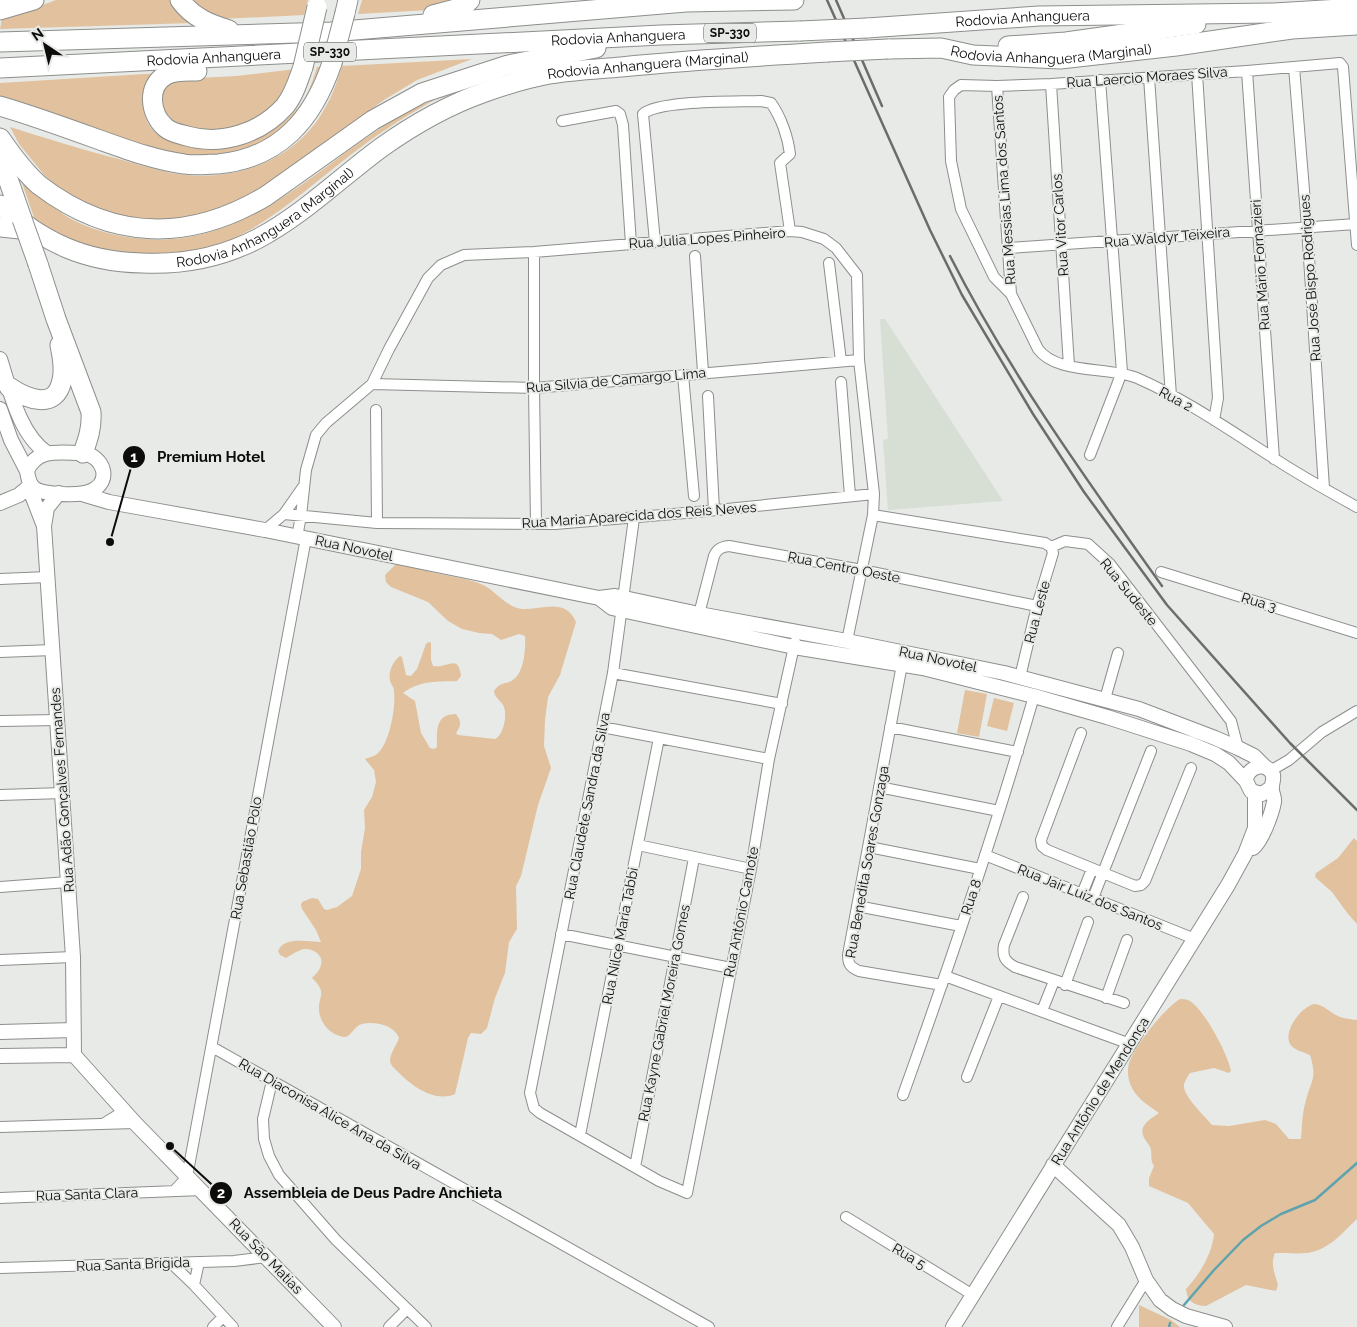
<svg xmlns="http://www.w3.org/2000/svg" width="1357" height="1327" font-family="Raleway,sans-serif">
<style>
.built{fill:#d7dfd5}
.green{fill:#e2c19e}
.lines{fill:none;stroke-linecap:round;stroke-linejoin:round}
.stream{stroke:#5ea3ad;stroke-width:2.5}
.street-casing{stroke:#8c8f8b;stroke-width:12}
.secondary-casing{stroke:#8c8f8b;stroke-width:16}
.highway-casing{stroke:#8c8f8b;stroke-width:21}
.street{stroke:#fff;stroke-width:10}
.secondary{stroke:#fff;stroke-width:14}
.highway{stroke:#fff;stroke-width:19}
.rail{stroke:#6b6d6a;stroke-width:2.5}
.highway-bridge-casing{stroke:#8c8f8b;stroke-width:21;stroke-linecap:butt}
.highway-bridge{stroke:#fff;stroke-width:19}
.labels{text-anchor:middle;stroke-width:4;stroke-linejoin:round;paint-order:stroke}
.shield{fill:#e7eae6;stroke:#4e4f4d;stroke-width:1}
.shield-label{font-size:12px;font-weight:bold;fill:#0c0d0b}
.street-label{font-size:14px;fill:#0c0d0b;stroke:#e7eae6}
.leader{fill:none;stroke:#0c0d0b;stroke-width:2}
.callout-dot{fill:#0c0d0b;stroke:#e7eae6;stroke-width:2}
.mark-label{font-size:15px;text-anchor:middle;font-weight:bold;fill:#fff}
.callout-label{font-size:15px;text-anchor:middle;font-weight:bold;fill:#0c0d0b;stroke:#e7eae6;stroke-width:4;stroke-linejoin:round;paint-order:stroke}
</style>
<rect width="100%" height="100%" fill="#e7eae6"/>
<path class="built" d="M880,319H885L1003,501L888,510L883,440L888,439Z"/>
<path class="green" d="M56,0H173L193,23L0,29L2,18L32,9Z
M188,0H308L304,15L220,19L201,12Z
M362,0H463L430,10L358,14Z
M472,59L417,80L384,100L246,200L193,219L137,220L91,207L63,191L45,176L19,144L10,127C46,138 82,150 119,159C136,164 154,169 171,173C230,184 295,163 325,108C333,95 337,81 342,66Z
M328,66L302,117L250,152L199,158L148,147L0,101V83L161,73C156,81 146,90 145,99C135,148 209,154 241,145C261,139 281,127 295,111C307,99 312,83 317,67Z
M296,69L280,101L252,123L217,134L178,128L161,111L160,95L167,85L180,79L236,76Z
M440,97C411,113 383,130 357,150C282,207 229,268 125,254C113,252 99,252 88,248C70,242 53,231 36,223L22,183C38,195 54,209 71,219C94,231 119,237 144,239C239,247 306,178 379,129C398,116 419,106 440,97Z
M399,557C409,562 420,568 431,572C447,576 467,578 483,585C496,591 507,608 522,609C542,610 565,597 576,622L560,675L548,697L545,720L544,746L551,768L538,805L521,876L516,886L517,929L509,942L505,973L495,998L487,1028L481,1034L471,1033L468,1038L455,1094C435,1103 412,1086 399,1073C396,1069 390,1066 390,1060C390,1054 397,1044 399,1038C394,1025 375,1021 362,1024C355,1025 350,1038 344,1037C329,1035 318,1021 319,1006C319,1001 322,996 321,991C320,986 316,982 312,978C316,974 320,970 321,965C324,956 314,948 304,949C299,950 291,955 286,958L280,955L278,951C285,936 306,942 321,942L316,930L302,909L301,905L302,902L312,898L318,899L324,909L327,910L337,907L352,896L361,869V852L365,828L364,810L372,797L376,782L374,770L365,759C370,757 376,756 379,752C390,740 396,707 394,691C394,687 391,684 390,681C388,672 393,661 400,656L402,657L406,675L411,676L417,669L426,644L429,642L431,643V660L433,666C448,669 458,653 461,676L457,681C437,682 420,680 403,693L415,701L421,733L430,748L434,749L437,747C437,731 435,714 456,714C462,722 461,725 456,733L458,735L495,739C504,735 508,713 503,705C500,700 495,698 494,691C502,680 505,686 514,679C524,672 526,648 525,636L519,634L501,640L492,634L479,633L462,629L448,621L428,602L391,587L386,582L385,575L397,563Z
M965,690L987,694L979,737L957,733Z
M994,698L1014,703L1007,731L987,726Z
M1354,838L1357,841V924L1348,914L1332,892L1315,877L1316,873L1338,858Z
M1180,999C1182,999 1185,999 1188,1000C1203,1007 1228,1054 1231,1071L1229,1073L1214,1068L1190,1073C1188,1076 1185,1081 1184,1084C1182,1096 1205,1116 1212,1125L1229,1126L1265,1120L1276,1124L1289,1139H1301C1302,1128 1302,1115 1305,1104C1310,1081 1318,1080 1310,1055C1304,1052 1293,1050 1290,1044C1283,1031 1301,1007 1314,1004C1321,1003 1331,1013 1338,1016C1344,1019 1351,1019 1357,1020V1219C1342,1233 1329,1250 1307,1253C1296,1254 1285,1253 1275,1253C1270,1264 1275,1274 1278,1285L1276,1291L1246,1285L1206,1306C1194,1306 1187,1301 1186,1289C1200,1274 1212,1254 1214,1234L1188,1203L1149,1186V1178L1154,1166C1150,1160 1152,1156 1151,1150C1150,1144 1144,1140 1143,1135C1139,1125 1152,1118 1159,1113C1149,1106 1136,1098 1131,1086C1128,1079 1127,1071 1129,1063C1136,1044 1163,1010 1180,999Z
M1139,1305L1171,1320L1180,1327H1139Z"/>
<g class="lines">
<path class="stream" d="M1184,1305L1214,1270L1243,1240L1261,1226L1281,1214L1315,1200L1357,1163
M1169,1327L1170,1323"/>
<defs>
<path id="street" d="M1294,67L1307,227L1324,488
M1247,71L1274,459
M1197,74L1218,398L1214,420
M1149,77L1171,396
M1051,84L1069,366
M997,86L1011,294
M562,121L616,111L620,114L623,125L631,244
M655,242L643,114C659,100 737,102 761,101L771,103C781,117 788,137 790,154L780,163L790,231
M1357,245L1343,67L1340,63L1247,71L1051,84L997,86L961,85L954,90L949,97L951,161L961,209L994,277L1011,294L1038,349C1057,375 1108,366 1137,378C1185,399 1228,429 1272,457C1299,475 1328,491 1357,507
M1009,248L1356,224
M534,252V388L536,524
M695,256L703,372
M829,263L841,361
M683,375L694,496
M841,382L850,496
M372,384L534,388L859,360
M708,396L714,510
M376,410L377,523
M1090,455L1122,372L1100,80
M284,514L377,523L555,524L697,512L874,494
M873,515L1045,543L1051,547L1065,541L1088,544L1110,564L1231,721L1238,748
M634,518L613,673L530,1093L534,1108L540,1113L659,1181L687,1193L751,869L769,759L795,642
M265,530L284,514L303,487
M297,537L301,516L306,470L316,435L326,423L372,384L389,349L428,278L441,265L464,255L534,252L790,231L802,232L824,239L836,248L857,275L859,360L874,494L873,515L847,641
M1161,572L1357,633
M0,579L48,577
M699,614L714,556C717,549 721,547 729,546L862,570L1037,606
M0,652L53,650
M903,659L848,955C848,964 850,967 859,971L942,985
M613,673L782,704
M1020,677L1037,606L1053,553L1051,547
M1105,699L1118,653
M0,721L58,720
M602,727L769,759
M890,727L1018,752
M1081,733L1041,840L1042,846L1047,850L1135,886L1141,885L1145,881L1191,768
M1270,771L1289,760L1322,732L1357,711
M879,787L999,811
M0,795L63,793
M638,845L751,869
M869,847L980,869
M985,855L1195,939
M0,887L68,882
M1082,894L1092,869
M1023,897L1004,945C1002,957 1005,961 1015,967L1124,1003
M1093,898L1151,751
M857,906L961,926
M561,934L731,968
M0,960L73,957
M945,976L1130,1044
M1065,985L1088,922
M1106,998L1127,940
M1042,1011L1054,981
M212,1047L709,1327
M967,1077L999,996
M272,1081L263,1119L264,1139L269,1156L279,1175L336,1240L426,1327
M903,1095C950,964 995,831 1034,696
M103,1124L124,1111
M0,1127L135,1123
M580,1135L659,738
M635,1167L694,858
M175,1190L187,1177L306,538
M0,1198L202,1190
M846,1217L973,1295
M171,1263L194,1285L233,1327
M0,1268L234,1261L267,1257
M194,1285L199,1262
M213,1327L223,1317
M389,1327L407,1309
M1117,1327L1146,1280"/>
<path id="secondary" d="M0,359C10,390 19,434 47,453
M0,409L11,440L27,471
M83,453C103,456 113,481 91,491C81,496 43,495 34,488C29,484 28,477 27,471C37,447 61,453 83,453Z
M33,487L32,495L44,526
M59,493L47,508L44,526L73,957L74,1055
M82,494L109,502L265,530L599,598L615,596L699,614L847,641L1004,673L1139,709L1215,738L1238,748L1254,756L1265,767
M0,503L19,495L31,485
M599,598L612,608L794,647L923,668L1034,696L1107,717L1191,744L1215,754L1229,763L1246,781
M1253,848C1262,841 1272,813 1274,802C1275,797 1271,792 1272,787C1272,782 1274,780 1273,775C1266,760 1247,767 1246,781L1251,791L1262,794L1272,787
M0,1032L73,1030
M74,1055L135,1123L334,1327
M0,1056L74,1055
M1053,1165L1119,1225L1132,1247L1146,1280L1160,1300L1172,1309L1186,1316L1225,1327
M953,1327L1228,885L1245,854L1255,828V793"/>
<g id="highway">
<path d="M180,0C193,18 210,24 229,30"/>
<path d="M0,10L34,0"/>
<path d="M345,13L348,0"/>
<path d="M433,15L463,7L470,0"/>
<path id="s1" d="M867,28L1039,16L1274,13L1357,8"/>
<path d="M0,42L331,32L686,2L794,0"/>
<path d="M1008,46L1066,42L1196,24"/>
<path id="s2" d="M888,49L941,48L973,55L1060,59L1176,46L1292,29L1357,25"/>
<path id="s3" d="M0,68L661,35L800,31"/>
<path d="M197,71C187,71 175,70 166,75C146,86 150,115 166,128C172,133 180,134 187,136C222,146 261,133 285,106C294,95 298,81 303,67"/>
<path d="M0,106C34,116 67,128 100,140C128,150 155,160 184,164C195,166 207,164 218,164C280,158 313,119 332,63"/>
<path d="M0,138C11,154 24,172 39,185C112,241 189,242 266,196L373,120L422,93L508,65L596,48"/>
<path d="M0,156L22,219"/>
<path id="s4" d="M0,205C44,242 84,262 142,263C183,265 223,257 259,238C304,214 341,177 382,147C413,125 448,105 485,92C505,85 528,78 550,74C573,70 598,69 621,67C690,60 759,56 827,52"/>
<path d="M0,227L20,229L28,226"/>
<path d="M38,264L56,319L91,412C92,428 88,439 83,453"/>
<path d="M9,387C27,399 56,411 62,380C65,368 62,356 60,345"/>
</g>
</defs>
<use href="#street" class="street-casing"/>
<use href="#secondary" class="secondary-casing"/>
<use href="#highway" class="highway-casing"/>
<use href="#street" class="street"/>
<use href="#secondary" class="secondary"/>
<use href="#highway" class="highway"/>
<path class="rail" d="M827,0L930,230L962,295L1033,414L1084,492L1167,605L1290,743L1357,810
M836,0L882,106
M950,256C1009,372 1086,479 1162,586"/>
<defs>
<path id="highway-bridge" d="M800,31L867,28
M827,52L888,49
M332,63L345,13
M303,67L317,7
M22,219L38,264"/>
</defs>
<use href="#highway-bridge" class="highway-bridge-casing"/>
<use href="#highway-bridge" class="highway-bridge"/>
</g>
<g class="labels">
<g class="shield">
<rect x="704" y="23.5" width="52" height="19" rx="4"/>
<rect x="304" y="42.5" width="52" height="19" rx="4"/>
</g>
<g class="shield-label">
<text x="730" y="37">SP-330</text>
<text x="330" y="56">SP-330</text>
</g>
<g class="street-label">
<text dy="5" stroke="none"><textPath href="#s1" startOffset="156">Rodovia Anhanguera</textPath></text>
<text dy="5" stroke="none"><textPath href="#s3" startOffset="619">Rodovia Anhanguera</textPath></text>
<text dy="5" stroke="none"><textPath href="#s2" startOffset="164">Rodovia Anhanguera (Marginal)</textPath></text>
<text dy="5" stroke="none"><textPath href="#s3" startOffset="214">Rodovia Anhanguera</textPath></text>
<text dy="5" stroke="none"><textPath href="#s4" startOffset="714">Rodovia Anhanguera (Marginal)</textPath></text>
<text transform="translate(1147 77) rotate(-4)" y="5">Rua Laercio Moraes Silva</text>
<text transform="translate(1004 190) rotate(-94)" y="5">Rua Messias Lima dos Santos</text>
<text dy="5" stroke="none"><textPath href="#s4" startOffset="292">Rodovia Anhanguera (Marginal)</textPath></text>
<text transform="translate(1060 225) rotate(-94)" y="5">Rua Vitor Carlos</text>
<text transform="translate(1167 237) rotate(-5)" y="5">Rua Waldyr Teixeira</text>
<text transform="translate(707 238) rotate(-4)" y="5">Rua Julia Lopes Pinheiro</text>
<text transform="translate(1260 265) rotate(-94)" y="5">Rua Mário Fornazieri</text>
<text transform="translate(1310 278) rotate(-94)" y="5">Rua José Bispo Rodrigues</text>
<text transform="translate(616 380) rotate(-5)" y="5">Rua Silvia de Camargo Lima</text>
<text transform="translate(1176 399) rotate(28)" y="5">Rua 2</text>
<text transform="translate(639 515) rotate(-4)" y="5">Rua Maria Aparecida dos Reis Neves</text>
<text transform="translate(354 548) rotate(12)" y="5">Rua Novotel</text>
<text transform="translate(844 567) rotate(11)" y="5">Rua Centro Oeste</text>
<text transform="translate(1129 592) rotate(51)" y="5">Rua Sudeste</text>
<text transform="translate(1259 602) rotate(17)" y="5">Rua 3</text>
<text transform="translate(1037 612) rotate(-75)" y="5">Rua Leste</text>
<text transform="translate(938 659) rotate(12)" y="5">Rua Novotel</text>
<text transform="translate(62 790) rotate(-94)" y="5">Rua Adão Gonçalves Fernandes</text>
<text transform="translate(587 806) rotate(-79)" y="5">Rua Claudete Sandra da Silva</text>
<text transform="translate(246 858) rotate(-80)" y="5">Rua Sebastião Polo</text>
<text transform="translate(867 862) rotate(-80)" y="5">Rua Benedita Soares Gonzaga</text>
<text transform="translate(971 897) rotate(-72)" y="5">Rua 8</text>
<text transform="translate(1090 897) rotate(22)" y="5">Rua Jair Luiz dos Santos</text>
<text transform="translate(741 912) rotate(-79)" y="5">Rua Antônio Camote</text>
<text transform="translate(620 936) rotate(-79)" y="5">Rua Nilce Maria Tabbi</text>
<text transform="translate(664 1013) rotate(-79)" y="5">Rua Kayne Gabriel Moreira Gomes</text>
<text transform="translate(1100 1091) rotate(-58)" y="5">Rua Antônio de Mendonça</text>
<text transform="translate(330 1114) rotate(30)" y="5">Rua Diaconisa Alice Ana da Silva</text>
<text transform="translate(87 1194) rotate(-2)" y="5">Rua Santa Clara</text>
<text transform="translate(266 1256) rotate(46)" y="5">Rua São Matias</text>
<text transform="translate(909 1256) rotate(31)" y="5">Rua 5</text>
<text transform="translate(133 1264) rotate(-2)" y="5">Rua Santa Brígida</text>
</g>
</g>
<path class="leader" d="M110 542L134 457M170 1146L221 1193"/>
<g class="callout-dot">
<circle cx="110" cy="542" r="5"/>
<circle cx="170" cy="1146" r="5"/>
<circle cx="134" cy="457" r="12"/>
<circle cx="221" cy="1193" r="12"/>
</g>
<g class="mark-label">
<text x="134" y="462">1</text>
<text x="221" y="1198">2</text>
</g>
<g class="callout-label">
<text x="211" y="462">Premium Hotel</text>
<text x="373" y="1198">Assembleia de Deus Padre Anchieta</text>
</g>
<g transform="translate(45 45) rotate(325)" stroke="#e7eae6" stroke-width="4" paint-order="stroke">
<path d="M0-4L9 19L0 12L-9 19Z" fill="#0c0d0b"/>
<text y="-8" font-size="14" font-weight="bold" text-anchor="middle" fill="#0c0d0b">N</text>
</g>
</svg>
